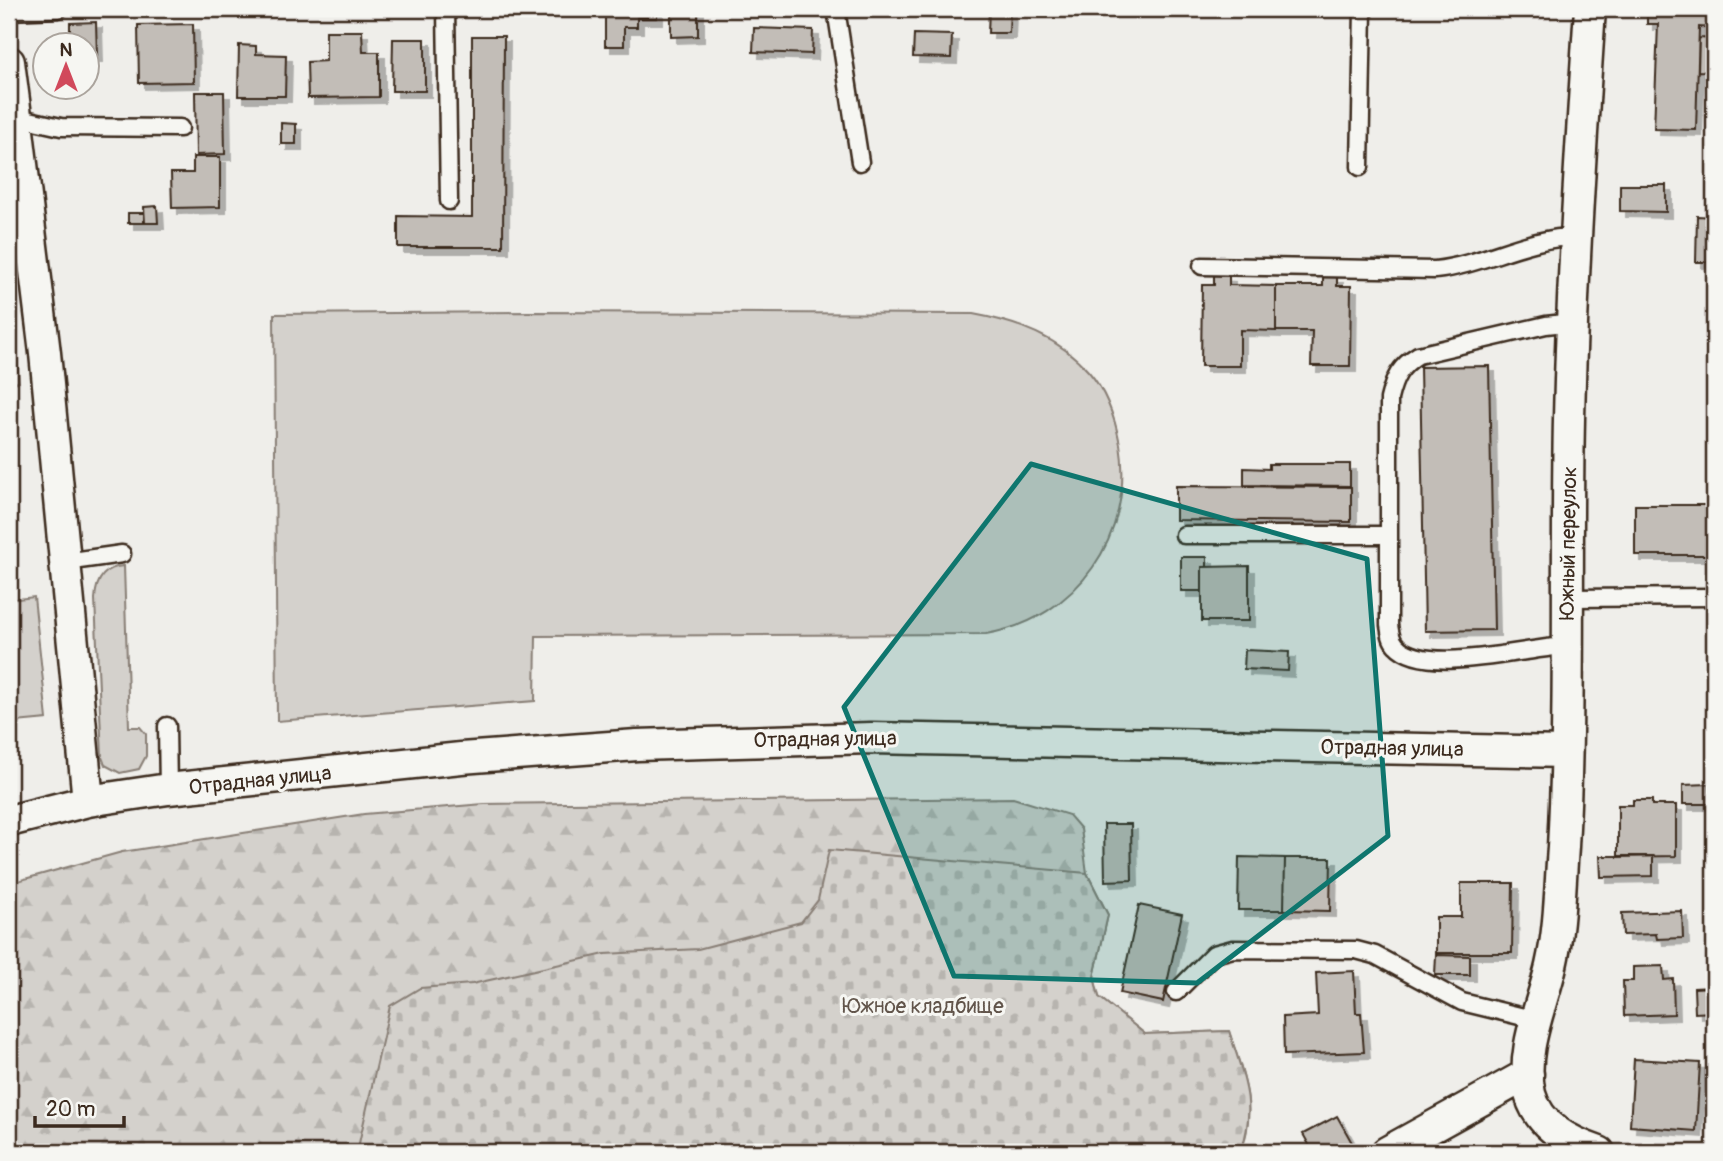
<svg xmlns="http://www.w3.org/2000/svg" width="1723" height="1161" font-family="Pangolin,sans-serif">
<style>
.green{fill:#d4d1cc;stroke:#887e75;stroke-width:2}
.forest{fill:url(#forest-firs);stroke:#887e75;stroke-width:2}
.cemetery{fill:url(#cemetery-stones);stroke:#887e75;stroke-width:2}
.building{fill:#c2bdb7;stroke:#3b2a1e;stroke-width:2;filter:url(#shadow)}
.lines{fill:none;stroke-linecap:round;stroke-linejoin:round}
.service-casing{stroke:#3b2a1e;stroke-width:21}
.minor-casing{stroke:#3b2a1e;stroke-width:35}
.service{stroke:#f6f6f2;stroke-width:16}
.minor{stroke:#f6f6f2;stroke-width:30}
.marked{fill:#0f766e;fill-opacity:0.2;stroke:#0f766e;stroke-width:5;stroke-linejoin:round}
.labels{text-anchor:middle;stroke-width:6;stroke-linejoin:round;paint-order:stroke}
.street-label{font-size:21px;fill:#3b2a1e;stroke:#f6f6f2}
.park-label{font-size:21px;fill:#61544a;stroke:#f6f6f2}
</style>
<defs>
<pattern id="forest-firs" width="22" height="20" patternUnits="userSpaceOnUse" patternTransform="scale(1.75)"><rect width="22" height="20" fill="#d4d1cc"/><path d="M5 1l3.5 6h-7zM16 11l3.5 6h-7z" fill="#b7b4af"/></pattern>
<pattern id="cemetery-stones" width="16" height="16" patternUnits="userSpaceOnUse" patternTransform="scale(1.75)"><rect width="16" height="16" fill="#d4d1cc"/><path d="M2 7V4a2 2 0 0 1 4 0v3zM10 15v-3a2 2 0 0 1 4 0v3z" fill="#b7b4af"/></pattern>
<filter id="shadow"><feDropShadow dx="6" dy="6" stdDeviation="0" flood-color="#0004"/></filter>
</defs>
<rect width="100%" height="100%" fill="#efeeea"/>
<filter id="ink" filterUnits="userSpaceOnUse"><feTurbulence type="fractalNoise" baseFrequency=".0143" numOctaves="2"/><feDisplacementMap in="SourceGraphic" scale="14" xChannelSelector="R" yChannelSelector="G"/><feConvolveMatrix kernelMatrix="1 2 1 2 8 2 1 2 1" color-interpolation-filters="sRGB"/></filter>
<g filter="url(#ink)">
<path class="green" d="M9,259L19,382L9,383Z
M531,312L973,314C1017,322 1059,337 1089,372C1107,393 1115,418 1120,444C1135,535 1077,619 986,634L536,636L535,701L277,721L274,314Z
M124,566L129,727H140L146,734V756L139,769L120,773L105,765L102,757L95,599C96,580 104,567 124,566Z
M34,597L47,719L16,722L9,716V600Z"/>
<path class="forest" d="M1013,798L1069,815L1081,829L1087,873L1108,915L1094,977L1099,997L1145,1034L1229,1031C1243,1075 1258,1106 1241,1152H9V886L21,880L122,852L364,814L484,804Z"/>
<path class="cemetery" d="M829,850L1087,873L1108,915L1094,977L1099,997L1145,1034L1229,1031C1244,1078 1257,1103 1241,1152H357L390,1006L420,988L472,984L605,954L698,949L801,922L818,900Z"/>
<path class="building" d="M605,9H657V18H637V27H624V46H605Z
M671,9H698V36L671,37Z
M989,9H1010L1009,33H988Z
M1659,9H1714V28L1699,27L1696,130L1654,129L1658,24H1647V10Z
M96,22L97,56H88V46H70V23Z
M193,24L194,82L139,83L138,25Z
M754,28L813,30L812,54L753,52Z
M326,31H362L363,52H379V97L308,98L307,62L326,61Z
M914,34L952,35L951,58L913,57Z
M472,36H504L503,247H398V216L472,217Z
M1699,38L1714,39V72L1698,71Z
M393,39H425V91H392Z
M239,45L256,46V54L286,55L285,96H238Z
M195,92H224L225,154L196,155Z
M281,123L296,124V144H281Z
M193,157H220V207L172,208L171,173H193Z
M1620,185H1666V212L1620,211Z
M157,206L158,223H145L144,207Z
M128,213H144V223H128Z
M1697,216L1714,217V262H1696Z
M1214,275L1229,276V285L1276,286V331L1240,330V366H1201L1202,285H1214Z
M1323,277H1337V286H1351L1350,366H1311L1312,331H1276V286H1323Z
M1489,366L1494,630L1425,631L1420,367Z
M1269,464H1350V486L1244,485V468L1269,469Z
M1176,486L1351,487V522L1176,520Z
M1635,505H1707V555H1635Z
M1181,557H1207V567H1202V591H1181Z
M1249,566V621H1202V567Z
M1245,650L1289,652L1288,671L1244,669Z
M1709,784L1710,804H1683V785Z
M1633,800H1652V805H1676V856L1618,857V805H1633Z
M1104,824H1131L1132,880L1105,881Z
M1600,856H1653V876L1601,877Z
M1239,857L1285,858L1284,910H1238Z
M1285,858H1331L1330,911L1284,910Z
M1461,883H1513L1512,953H1436V917H1461Z
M1139,905L1182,914L1163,1002L1120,993Z
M1682,911L1683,938L1657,939L1656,934L1623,935L1622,913Z
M1436,955L1470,956V975H1435Z
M1663,966L1664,980L1673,979L1674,1014L1624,1016L1623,981H1633V967Z
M1354,971L1356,1013H1361L1364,1052L1284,1055L1283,1017L1318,1015L1316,973Z
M1712,987L1713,1012L1695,1013L1694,988Z
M1634,1059L1700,1063L1696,1131L1630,1126Z
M1337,1116L1355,1148L1347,1152H1313L1303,1134Z"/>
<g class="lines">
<defs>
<path id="service" d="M446,9L449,201
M836,9L860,162
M9,11L59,9
M16,117L61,127L180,128
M1360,167L1363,9
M1202,266L1435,270C1483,265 1529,236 1577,237
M1184,535H1388
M65,562L122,554
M1567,598L1714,597
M1567,646C1528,647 1425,677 1396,645C1391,640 1390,632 1389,625V399C1394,378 1400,366 1418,355L1546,325L1573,322
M167,726L168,789
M1176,992L1214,954L1233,949L1356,950L1375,955L1462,1002L1536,1020"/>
<path id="minor" d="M1590,9C1581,145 1572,282 1569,419C1566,561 1571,705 1563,847C1560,886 1560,927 1551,966C1542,1006 1520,1051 1530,1094C1539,1127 1569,1142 1599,1152
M9,62L18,131
M9,132L18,131L45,353L88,801
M9,821L88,801L168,789L461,758L637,745L871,738L1566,752
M1387,1152L1528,1074"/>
</defs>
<use href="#service" class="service-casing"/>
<use href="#minor" class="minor-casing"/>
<use href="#service" class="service"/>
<use href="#minor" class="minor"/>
</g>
</g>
<path class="marked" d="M1031,464L1367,559L1388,836L1197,983L954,976L844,707Z"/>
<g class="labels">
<g class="street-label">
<text transform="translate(1568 543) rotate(-89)" y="7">Южный переулок</text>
<text transform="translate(825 739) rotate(-1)" y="7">Отрадная улица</text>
<text transform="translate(1392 748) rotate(1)" y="7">Отрадная улица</text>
<text transform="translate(260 780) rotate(-6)" y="7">Отрадная улица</text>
</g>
<g class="park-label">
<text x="923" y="1013">Южное кладбище</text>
</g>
</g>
<rect width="1723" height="1161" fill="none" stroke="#f6f6f2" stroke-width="35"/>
<rect x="18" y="18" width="1688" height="1126" fill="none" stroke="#3b2a1e" stroke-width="2.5" filter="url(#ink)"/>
<g transform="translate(66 66)"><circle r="33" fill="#f6f6f2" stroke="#aba49d" stroke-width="2"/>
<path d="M0-5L12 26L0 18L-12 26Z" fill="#d1495b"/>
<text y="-10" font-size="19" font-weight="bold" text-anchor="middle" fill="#3b2a1e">N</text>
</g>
<path d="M35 1116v10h89v-10" fill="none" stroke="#3b2a1e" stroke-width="3.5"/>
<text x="46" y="1116" font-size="21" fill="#3b2a1e" stroke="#f6f6f2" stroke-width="5" paint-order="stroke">20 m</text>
</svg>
